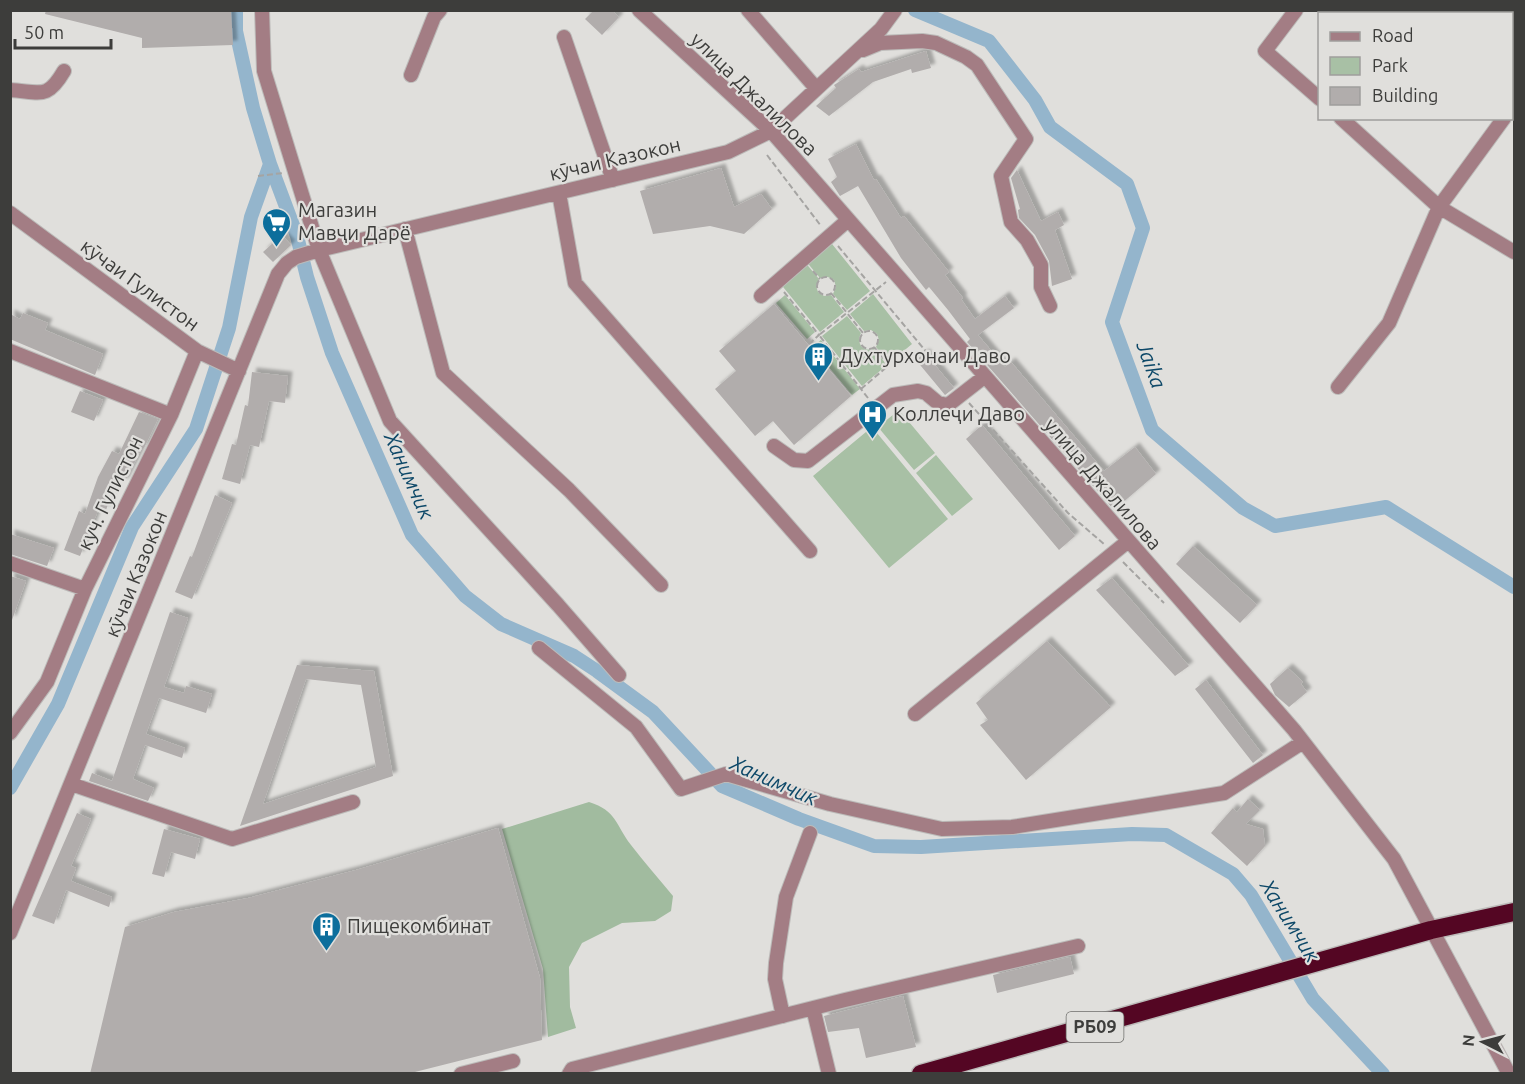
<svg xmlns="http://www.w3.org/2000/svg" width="1525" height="1084" font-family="Ubuntu,sans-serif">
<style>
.green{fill:#a8c0a5}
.forest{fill:#a1bb9f}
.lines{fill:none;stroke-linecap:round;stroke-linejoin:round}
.canal{stroke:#94b5cc;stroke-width:14}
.building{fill:#b1adac;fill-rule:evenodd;filter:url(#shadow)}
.minor-casing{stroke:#bcbbb9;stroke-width:16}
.highway-casing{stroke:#bcbbb9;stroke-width:21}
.path{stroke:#a5a4a2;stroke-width:2;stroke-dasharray:6 3;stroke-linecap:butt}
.minor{stroke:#a37d84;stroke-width:14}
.highway{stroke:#540623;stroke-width:18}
.labels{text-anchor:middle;stroke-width:4.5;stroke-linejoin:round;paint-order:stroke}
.shield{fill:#e0dfdc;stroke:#6e6e6b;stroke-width:1.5}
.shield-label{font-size:18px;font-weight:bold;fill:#3d3d3b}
.street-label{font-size:20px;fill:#3d3d3b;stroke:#e0dfdc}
.poi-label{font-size:20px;fill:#3d3d3b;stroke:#e0dfdc;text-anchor:start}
.water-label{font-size:21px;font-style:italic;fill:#0d4868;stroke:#e0dfdc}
</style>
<defs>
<filter id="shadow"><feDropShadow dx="4.5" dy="-4.5" stdDeviation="1.5" flood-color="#0004"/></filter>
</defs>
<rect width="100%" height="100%" fill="#e0dfdc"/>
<path class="green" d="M828,239L870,291L847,310L833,294L836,287L834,280L828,277L820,278L805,260Z
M804,261L819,279L816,286L818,292L824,296L831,295L844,312L820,332L779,282Z
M873,294L912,344L889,363L876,347L879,340L877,334L871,330L864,331L850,314Z
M785,295L815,332L807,339L776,303Z
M847,316L861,333C856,343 862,352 874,349L887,365L862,386L822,336Z
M821,340L860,389L852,395L812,347Z
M899,410L935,453L914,470L878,427Z
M872,427L948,519L889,568L813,476Z
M936,455L973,499L952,516L916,473Z"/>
<path class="forest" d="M589,802C617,811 615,824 631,845C644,862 659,879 673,896L671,911L655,921L622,923L582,943L569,967L570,1007L576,1028L548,1037L543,969L502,829Z"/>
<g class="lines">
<path class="canal" d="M915,10L989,41L1035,100L1050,127L1127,184L1143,228L1112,322L1152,430L1243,508L1275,526L1386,507L1514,587
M270,164L297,236L307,277L332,353L412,535L465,596L501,624L574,656L597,671L653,712L722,786L799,819L874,846L921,847L1132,834L1166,835L1233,874L1251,895L1313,999L1383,1074
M10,788L58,704L132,527L196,429L229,328L251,217L270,164L253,108L236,31V10"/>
</g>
<path class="building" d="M46,10H231L233,45L142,48V38L45,14Z
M594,10H612L619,17L602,35L585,19Z
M926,51L931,68L912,73L911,69L873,82L829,116L816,106L836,88L834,85L859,69L861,72Z
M856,144L874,180L876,179L901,218L904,216L949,272L945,275L963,298L961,299L975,319L1005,296L1014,308L978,335L1005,367L1011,362L1104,471L1135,447L1156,474L1114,510L967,342L970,339L948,310L929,287L926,290L901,258L858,186L840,196L831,182L837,177L828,159Z
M721,168L734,207L761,194L772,209L744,234L710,226L653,234L640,191Z
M1017,170L1041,221L1058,212L1064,225L1055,230L1072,279L1052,286L1049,261L1035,235L1019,218L1018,210L1020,209L1011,178Z
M282,235L291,245L273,262L263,252Z
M774,304L851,396L794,445L773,421L755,436L715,389L736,371L719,351Z
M23,313L48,323L45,330L103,354L95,375L10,339V314L20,319Z
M925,353L954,388L945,395L916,360Z
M252,372L288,376L285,403L269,401L259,447L250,445L240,484L222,479L232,444L236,445L245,405L248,406Z
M80,391L103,400L94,421L71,412Z
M139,412L158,419L144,448H142L124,483L117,479L106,510L99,508L80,556L64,550L79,511L85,514L98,477L112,451L119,454Z
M982,425L1075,536L1059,550L966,439Z
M215,495L232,503L192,599L175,592L190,556L192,557Z
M10,534L54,548L47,566L10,554Z
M1193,546L1257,605L1240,623L1176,564Z
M10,576L26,581L12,620H10Z
M1112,578L1189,666L1175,676L1096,590Z
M170,612L188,618L164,687L184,693L186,686L212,694L206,713L159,698L146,734L185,748L182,758L145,745L133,779L154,788L148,801L89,781L92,773L112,781Z
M1047,641L1111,707L1026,780L980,725L988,720L976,703Z
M297,665L374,671L393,776L240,826ZM306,679L361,685L376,767L263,804Z
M1288,668L1303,682L1301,684L1307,692L1289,707L1275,695L1270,684Z
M1206,680L1263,755L1253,763L1195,689Z
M1248,799L1260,810L1246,824L1263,829L1265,846L1247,866L1211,833L1233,808L1237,812Z
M77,813L91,819L71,866L76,868L71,881L112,897L109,907L66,890L54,924L32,916Z
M498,828L540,978L542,1040L407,1074H90L125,927L174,912L248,898L356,870Z
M164,829L200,839L195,859L171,852L164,877L152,874Z
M1070,957L1074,974L997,993L993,975Z
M903,996L916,1047L866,1058L859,1028L828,1032L824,1016Z"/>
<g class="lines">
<defs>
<path id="minor" d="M262,10L264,71L319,250L390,421L558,605L619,675
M639,10L771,131L1294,730L1394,859L1509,1074
M748,10L815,87
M1296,10L1265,51L1320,99
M564,37L613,180
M863,50L880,43L922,41L936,43L966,57L977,65L1026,139L1001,176L1011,222L1027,240L1041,265V287L1050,306
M411,75L434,17L440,10
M10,90C41,92 47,100 64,71
M1512,108L1514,104
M1341,118L1439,207L1514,252
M559,193L575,283L810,551
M10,213L197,351L171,415L85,589L47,682L10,733
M405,229L443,373L569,490L661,585
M761,296L848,220
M10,351L171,415
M197,351L239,371
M1338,387L1389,323L1439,207L1504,118
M774,446L794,460L808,461L893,395L918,391L926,393L938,403L948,405L984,377
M10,563L85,589
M539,648L636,727L681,789L726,774L830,804L942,829L1012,827L1224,793L1303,742
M915,714L1127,542
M71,784L232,839L353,802
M10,933L278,274L287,263L296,257L319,250L728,152L771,131L881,29L895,10
M813,1008L829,1074
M783,1016L775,979L776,963L786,897L810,833
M461,1074L513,1061
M569,1074L572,1069L845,1000L1078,946"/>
<path id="highway" d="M921,1074L1431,930L1514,912"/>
</defs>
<use href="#minor" class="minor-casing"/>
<use href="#highway" class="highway-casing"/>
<path class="path" d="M767,155L821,226
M258,176L283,173
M838,246L954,385
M813,271L820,279
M817 286a9 9 0 1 1 18 0a9 9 0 1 1-18 0Z
M784,292L819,335L808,345
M831,293L863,333
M860 340a9 9 0 1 1 18 0a9 9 0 1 1-18 0Z
M861,389L889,365L874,347
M868,398L819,335L886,282
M969,403L1068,513L1104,544
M1123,562L1164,603"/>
<use href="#minor" class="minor"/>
<use href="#highway" class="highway"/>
</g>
<defs>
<symbol id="supermarket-pin" viewBox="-11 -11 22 30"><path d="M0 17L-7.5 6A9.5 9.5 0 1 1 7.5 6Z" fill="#0c6e9c" stroke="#e0dfdc"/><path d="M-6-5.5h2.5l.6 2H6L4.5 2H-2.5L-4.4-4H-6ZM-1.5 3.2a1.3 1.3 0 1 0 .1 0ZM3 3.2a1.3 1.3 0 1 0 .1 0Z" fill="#fff"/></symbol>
<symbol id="building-pin" viewBox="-11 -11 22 30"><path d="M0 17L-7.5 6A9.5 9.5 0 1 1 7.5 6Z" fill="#0c6e9c" stroke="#e0dfdc"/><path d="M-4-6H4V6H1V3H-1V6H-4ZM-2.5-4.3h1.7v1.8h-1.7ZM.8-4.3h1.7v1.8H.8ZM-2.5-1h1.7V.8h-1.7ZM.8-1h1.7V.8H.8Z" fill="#fff"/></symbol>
<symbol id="hospital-pin" viewBox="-11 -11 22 30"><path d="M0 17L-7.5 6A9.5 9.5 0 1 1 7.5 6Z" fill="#0c6e9c" stroke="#e0dfdc"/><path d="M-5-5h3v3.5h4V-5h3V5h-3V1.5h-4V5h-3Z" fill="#fff"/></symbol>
</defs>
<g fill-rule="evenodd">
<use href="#supermarket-pin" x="260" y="206" width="33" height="45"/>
<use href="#building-pin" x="802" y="340" width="33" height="45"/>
<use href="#hospital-pin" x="856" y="398" width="33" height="45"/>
<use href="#building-pin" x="310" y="910" width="33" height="45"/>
</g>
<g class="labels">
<rect class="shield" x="1066.5" y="1012" width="57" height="30" rx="4.5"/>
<g class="shield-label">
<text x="1095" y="1033">РБ09</text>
</g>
<g class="street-label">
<text transform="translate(754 94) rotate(44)" y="7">улица Джалилова</text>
<text transform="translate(615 159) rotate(-13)" y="7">кӯчаи Казокон</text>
<text transform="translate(140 285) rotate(36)" y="7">кӯчаи Гулистон</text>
<text transform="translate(1103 484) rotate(49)" y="7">улица Джалилова</text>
<text transform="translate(110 493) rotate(-64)" y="7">куч. Гулистон</text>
<text transform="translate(136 574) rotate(-68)" y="7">кӯчаи Казокон</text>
</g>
<g class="poi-label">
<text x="298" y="217">Магазин<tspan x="298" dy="23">Мавҷи Дарё</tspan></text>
<text x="839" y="363">Духтурхонаи Даво</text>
<text x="893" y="421">Коллеҷи Даво</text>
<text x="347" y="933">Пищекомбинат</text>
</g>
<g class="water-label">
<text transform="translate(1151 365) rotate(70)" y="7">Jaika</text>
<text transform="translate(409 476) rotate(66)" y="7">Ханимчик</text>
<text transform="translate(774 781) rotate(24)" y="7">Ханимчик</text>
<text transform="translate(1290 921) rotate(58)" y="7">Ханимчик</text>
</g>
</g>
<rect width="1525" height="1084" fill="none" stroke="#3d3d3b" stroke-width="24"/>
<rect x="1318" y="12" width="195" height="108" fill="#e0dfdc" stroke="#9f9e9c" stroke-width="1.5"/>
<rect x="1330" y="32" width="30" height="9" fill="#a37d84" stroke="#9f9e9c" stroke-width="1.5"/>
<text x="1372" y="42" font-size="18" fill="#3d3d3b">Road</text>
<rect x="1330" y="57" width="30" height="18" fill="#a8c0a5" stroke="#9f9e9c" stroke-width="1.5"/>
<text x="1372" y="72" font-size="18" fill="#3d3d3b">Park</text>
<rect x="1330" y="87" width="30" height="18" fill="#b1adac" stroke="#9f9e9c" stroke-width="1.5"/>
<text x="1372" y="102" font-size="18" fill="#3d3d3b">Building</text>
<g transform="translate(1483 1042) rotate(276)" stroke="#e0dfdc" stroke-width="4.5" paint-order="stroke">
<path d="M0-4.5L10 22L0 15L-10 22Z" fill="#3d3d3b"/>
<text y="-9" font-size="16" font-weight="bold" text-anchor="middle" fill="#3d3d3b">N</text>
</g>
<path d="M15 39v9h96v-9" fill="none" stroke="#3d3d3b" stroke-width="3"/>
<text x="24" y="39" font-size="18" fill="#3d3d3b" stroke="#e0dfdc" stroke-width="4.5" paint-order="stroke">50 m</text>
</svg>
